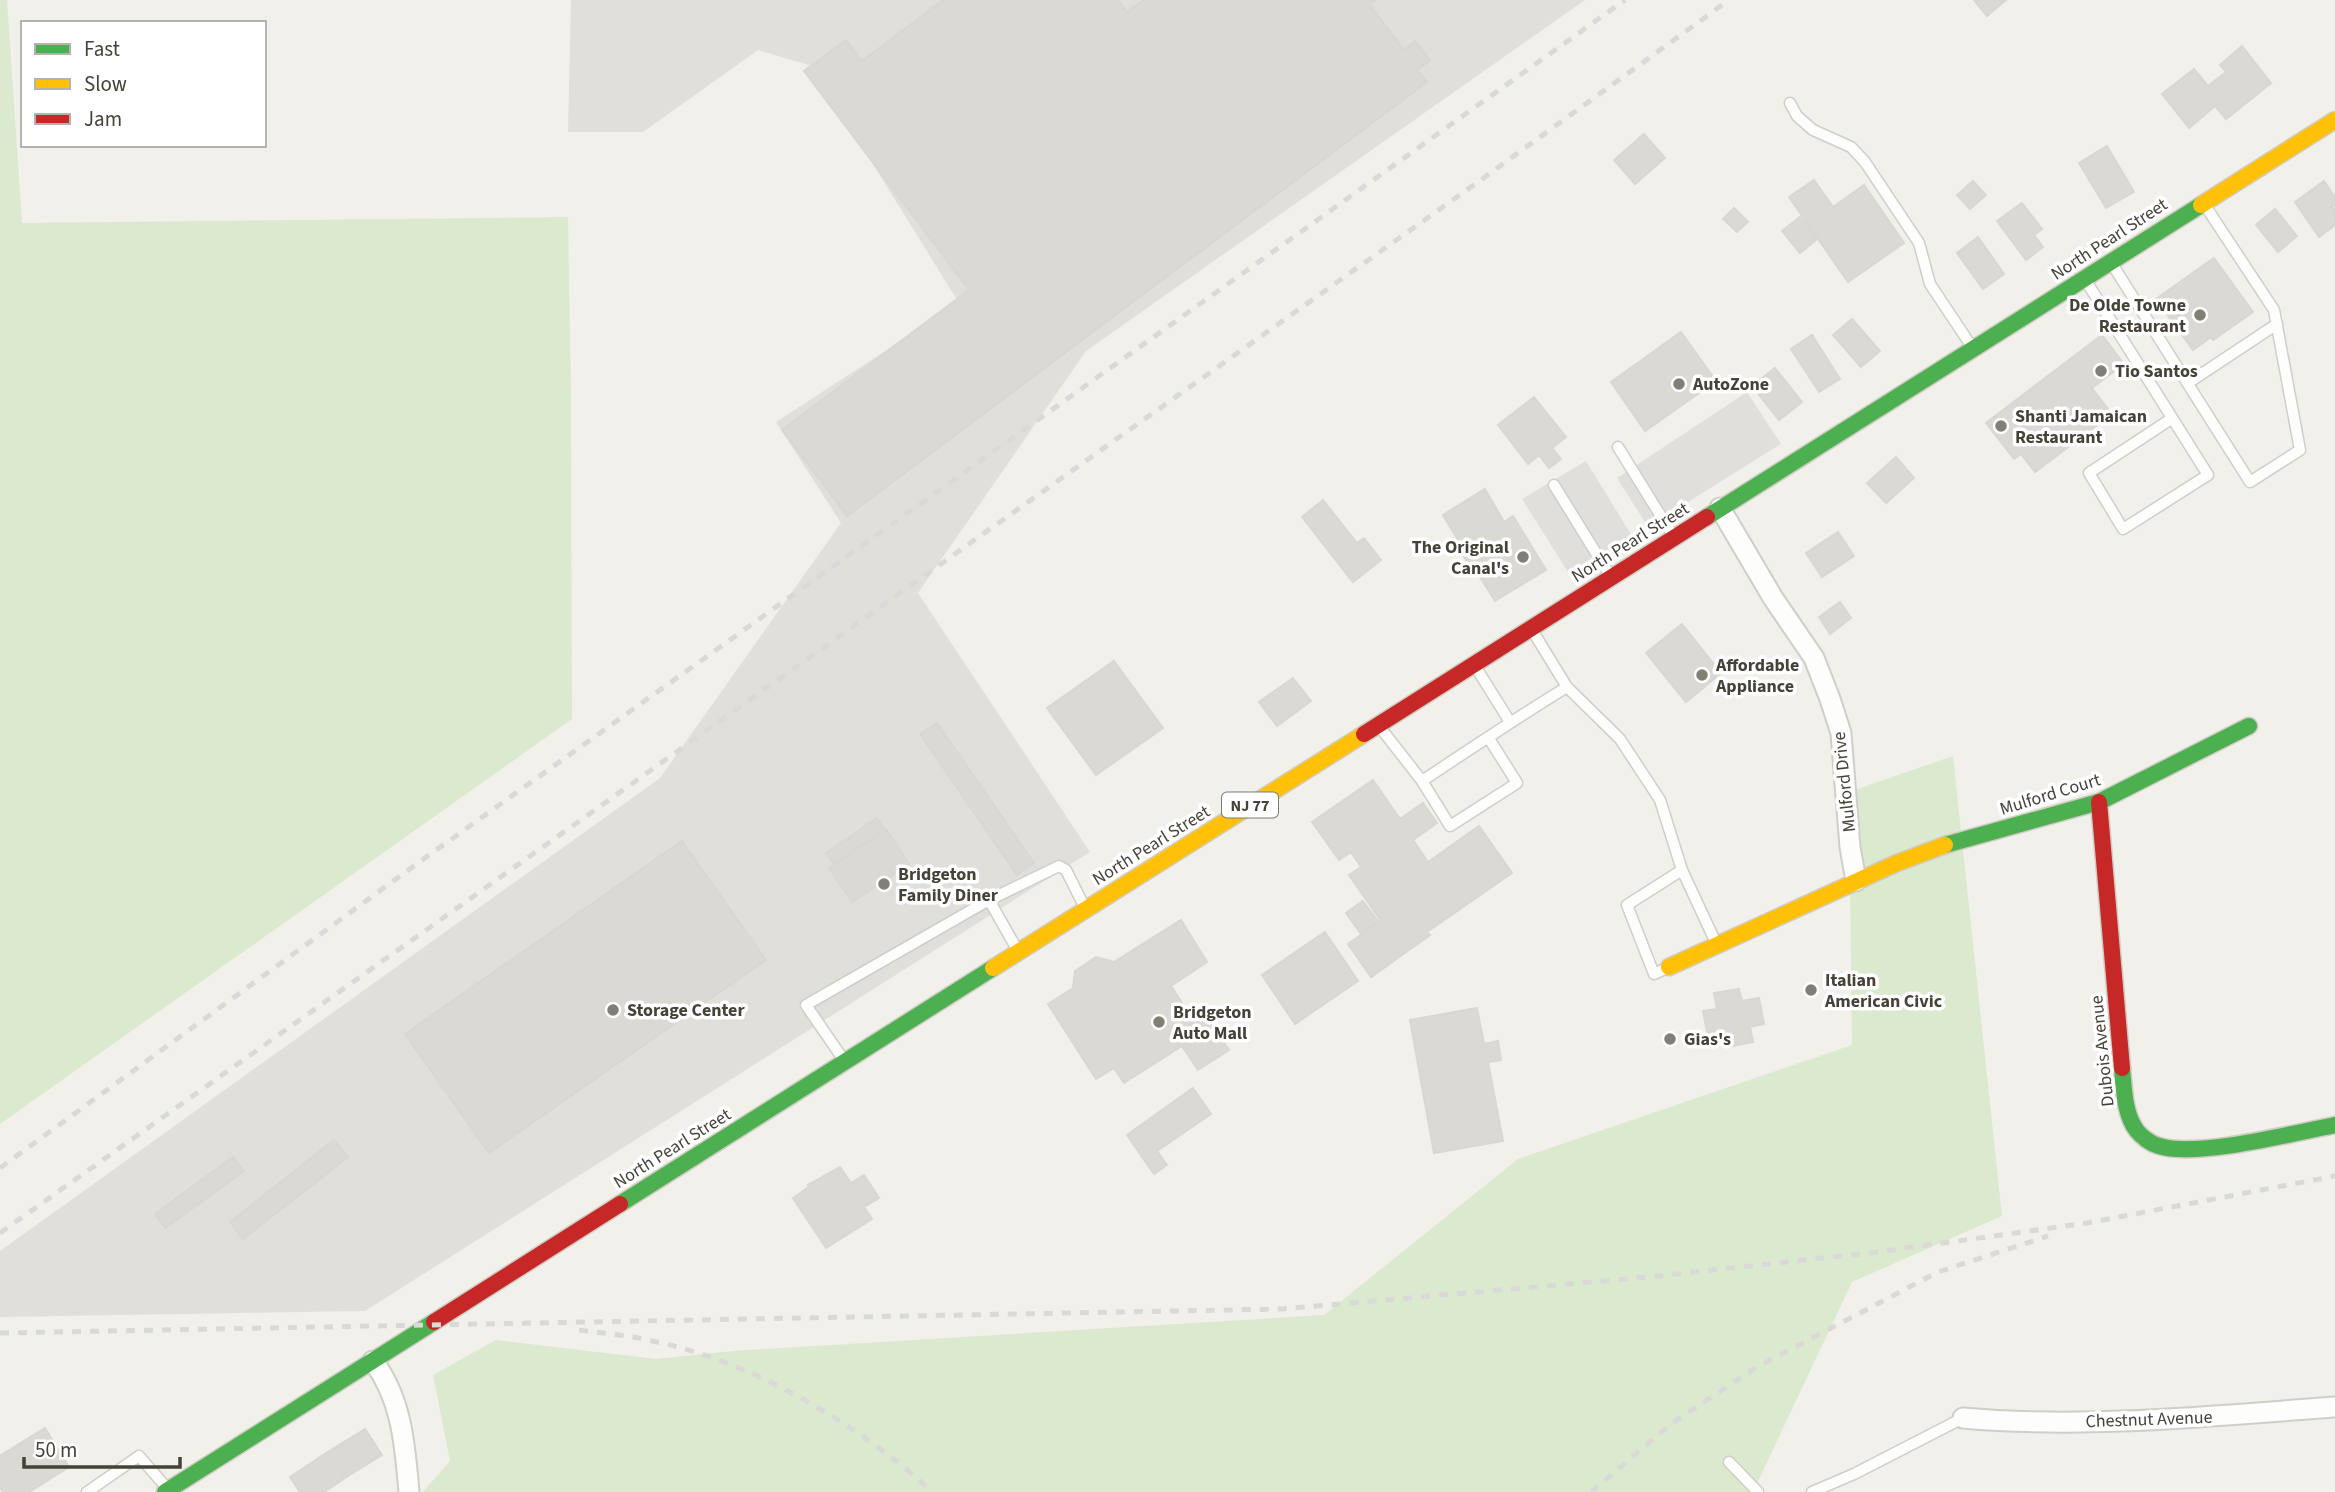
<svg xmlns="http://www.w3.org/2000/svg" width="2335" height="1492" font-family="'Source Sans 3',sans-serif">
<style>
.industrial{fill:#e1dfda}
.green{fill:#dbe9ce}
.parking{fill:#e0dfdc}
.building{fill:#dbd9d4;stroke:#d9d7d1;stroke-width:2}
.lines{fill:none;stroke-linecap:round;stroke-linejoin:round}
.lane-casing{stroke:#cfcec9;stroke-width:13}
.street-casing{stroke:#cfcec9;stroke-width:23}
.fast-casing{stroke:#cfcdc3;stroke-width:19}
.slow-casing{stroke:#cfcdc3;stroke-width:19}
.jam-casing{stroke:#cfcdc3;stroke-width:19}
.lane{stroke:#fdfdfc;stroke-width:10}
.street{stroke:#fdfdfc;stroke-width:19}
.fast{stroke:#4caf50;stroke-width:16}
.slow{stroke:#ffc107;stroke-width:16}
.jam{stroke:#c62828;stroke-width:16}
.rail{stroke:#d9d9d8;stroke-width:5;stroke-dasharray:9 9;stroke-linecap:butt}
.poi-dot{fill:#827f77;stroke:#fff;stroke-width:2.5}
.labels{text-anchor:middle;stroke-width:7;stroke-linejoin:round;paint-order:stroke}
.shield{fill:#fff;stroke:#7e7b74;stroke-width:2}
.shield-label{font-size:16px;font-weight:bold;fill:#464238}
.street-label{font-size:18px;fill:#464238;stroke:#fff}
.poi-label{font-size:18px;font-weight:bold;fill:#464238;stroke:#fff;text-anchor:start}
</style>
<rect width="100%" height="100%" fill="#f1f0eb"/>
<path class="industrial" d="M571,0H1585L1086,351L918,593L1090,852L365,1311L0,1317V1251L660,778L841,523L776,422L959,303L812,66L758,50L643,132H568Z"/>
<path class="green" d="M0,0H7L22,223L568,217L571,393L572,719L0,1124Z
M1953,756L2002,1216L1852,1282L1753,1492H423L450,1461L433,1375L496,1340L656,1359L733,1351L1324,1315L1518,1159L1852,1045L1849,792Z"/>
<path class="parking" d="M1747,392L1781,444L1648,527L1617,478Z
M1586,461L1635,541L1573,580L1522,499Z"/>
<path class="building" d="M943,0H1118L1127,12L1144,0H1376L1370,5L1404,50L1415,41L1430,60L1417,70L1427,82L847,516L782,430L969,290L804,71L846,40L862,61Z
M1974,0H2006L1987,16Z
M2242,46L2271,83L2226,119L2215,106L2189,128L2162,94L2194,69L2208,86L2226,72L2220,65Z
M1644,134L1665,158L1635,184L1614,160Z
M2107,146L2134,192L2106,208L2079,163Z
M1814,180L1833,207L1864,185L1904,243L1848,282L1789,197Z
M1973,181L1986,195L1970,209L1957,195Z
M2324,181L2335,197V205L2332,207L2335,210V225L2319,237L2295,202Z
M2022,203L2042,229L2034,235L2043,247L2026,260L1997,221Z
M1734,208L1748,222L1737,232L1723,219Z
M2275,209L2297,236L2278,252L2256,225Z
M1800,217L1817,239L1800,253L1782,231Z
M1978,237L2004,274L1983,289L1957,253Z
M2214,258L2253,312L2213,340L2211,337L2193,350L2156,299Z
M1852,319L1880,351L1861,367L1833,335Z
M1681,332L1716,381L1645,431L1611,382Z
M1812,335L1840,379L1819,392L1791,349Z
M2102,335L2124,364L2092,388L2112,414L2035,472L2021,454L2014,459L1986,423Z
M1775,368L1802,402L1779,420L1752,386Z
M1534,397L1566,437L1552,448L1561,459L1549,468L1539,455L1528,464L1498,425Z
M1896,457L1914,478L1886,503L1867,483Z
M1485,489L1504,522L1513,516L1546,570L1495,601L1471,563L1469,565L1458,547L1461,545L1443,515Z
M1323,500L1357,543L1364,538L1381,560L1353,582L1302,517Z
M1838,532L1854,556L1822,577L1806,553Z
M1840,602L1851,618L1830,634L1819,617Z
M1682,624L1721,673L1686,702L1646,653Z
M1114,661L1163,728L1096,775L1047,708Z
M1293,678L1311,701L1277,726L1259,702Z
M937,723L1034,863L1017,875L920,734Z
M1373,780L1400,819L1423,803L1437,823L1413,840L1428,862L1479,826L1512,873L1427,932L1430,935L1371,977L1348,944L1381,921L1349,875L1361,867L1351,852L1339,860L1312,822Z
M877,818L884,829L834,864L826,853Z
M887,830L909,864L852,902L829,868Z
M682,841L766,960L489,1153L405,1034Z
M1363,901L1378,921L1361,934L1346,913Z
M1181,920L1207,962L1171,986L1190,1015L1201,1007L1229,1050L1198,1070L1182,1046L1124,1083L1114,1068L1096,1079L1048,1004L1073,988L1075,971L1096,957L1114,962Z
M1325,932L1358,981L1295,1024L1262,975Z
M1739,989L1742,1001L1759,998L1764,1024L1750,1027L1753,1042L1727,1047L1725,1034L1708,1037L1703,1011L1717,1009L1714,993Z
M1477,1008L1484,1044L1498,1041L1501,1060L1488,1062L1503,1141L1434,1153L1410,1020Z
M1193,1088L1211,1114L1157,1151L1167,1165L1154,1174L1127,1135Z
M334,1140L348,1157L243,1239L230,1222Z
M233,1157L244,1171L165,1228L155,1214Z
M840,1167L851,1183L864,1175L879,1198L864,1207L872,1219L826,1248L793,1198L809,1187L808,1185Z
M45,1428L69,1467L29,1492H3L0,1487V1456Z
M365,1429L382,1455L345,1478L328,1452Z
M328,1452L345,1478L324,1492H300L290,1477Z"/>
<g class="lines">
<defs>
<path id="lane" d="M1790,103L1797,116L1813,130L1851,147L1865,162L1919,243L1930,284L1972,347
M2112,264L2250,482L2300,450L2274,310L2206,207
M2086,281L2208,475L2123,529L2089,473L2171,419
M2188,383L2277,324
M1618,447L1672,534
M1554,485L1609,574
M1475,666L1510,722
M1567,687L1620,739L1660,800L1682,870L1627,905L1654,974L1669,967
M1379,726L1422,781
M1488,737L1517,783L1450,826L1422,781C1470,749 1518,717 1567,687L1532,630
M1682,870L1716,943
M989,900L1059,866L1066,870L1085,908
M843,1059L806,1005L989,900L1018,951
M1729,1462L1758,1492
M87,1492L139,1456L166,1487
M1812,1492L1854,1474L1963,1418"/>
<path id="street" d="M1720,508L1773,598L1814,658L1830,699L1841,733L1850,847L1856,881
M373,1361C402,1399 405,1446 409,1492
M1963,1418C2086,1429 2212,1416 2335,1407"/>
<path id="fast" d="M1707,517L2201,205
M1945,845L2099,802L2249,726
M2122,1068C2124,1088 2124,1114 2137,1131C2142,1137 2151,1144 2159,1146C2197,1158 2293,1133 2335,1125
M620,1204L993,968
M165,1492L434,1322"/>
<path id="slow" d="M2201,205L2335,120
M1669,967L1897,863L1945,845
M993,968L1364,734"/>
<path id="jam" d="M1364,734L1707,517
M2099,802L2122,1068
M434,1322L620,1204"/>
</defs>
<use href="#lane" class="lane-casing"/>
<use href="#street" class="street-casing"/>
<use href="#fast" class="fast-casing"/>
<use href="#slow" class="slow-casing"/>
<use href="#jam" class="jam-casing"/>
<use href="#lane" class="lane"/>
<use href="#street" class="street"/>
<use href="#fast" class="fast"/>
<use href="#slow" class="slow"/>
<use href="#jam" class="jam"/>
<path class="rail" d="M0,1168L418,863L1625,0
M0,1233L1478,182L1729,0
M579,1330C602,1333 625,1335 648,1340C749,1360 857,1422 932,1492
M0,1333L1282,1309L1649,1277L1878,1252L2087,1223L2335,1176
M1591,1492L1671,1424L1757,1367L1938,1272L2048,1236"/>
</g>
<g class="poi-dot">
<circle cx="2200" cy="315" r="7"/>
<circle cx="2101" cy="371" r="7"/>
<circle cx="1679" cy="384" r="7"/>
<circle cx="2001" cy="426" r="7"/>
<circle cx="1523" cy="557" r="7"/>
<circle cx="1702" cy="675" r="7"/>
<circle cx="884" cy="884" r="7"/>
<circle cx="1811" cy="990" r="7"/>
<circle cx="613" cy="1010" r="7"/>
<circle cx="1159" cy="1022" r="7"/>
<circle cx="1670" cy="1039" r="7"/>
</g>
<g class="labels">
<rect class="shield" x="1222" y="792.5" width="56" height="25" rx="5"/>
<g class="shield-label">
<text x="1250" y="811">NJ 77</text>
</g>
<g class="street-label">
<text transform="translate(2109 239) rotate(-33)" y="6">North Pearl Street</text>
<text transform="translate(1630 542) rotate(-32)" y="6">North Pearl Street</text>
<text transform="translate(1844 782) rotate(-96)" y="6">Mulford Drive</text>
<text transform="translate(2050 794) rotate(-17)" y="6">Mulford Court</text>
<text transform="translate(1151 845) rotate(-32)" y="6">North Pearl Street</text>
<text transform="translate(2102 1051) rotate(-96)" y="6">Dubois Avenue</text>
<text transform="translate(672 1148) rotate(-32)" y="6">North Pearl Street</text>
<text transform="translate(2149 1419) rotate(-2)" y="6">Chestnut Avenue</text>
</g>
<g class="poi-label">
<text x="2186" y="311" text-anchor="end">De Olde Towne<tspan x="2186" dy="21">Restaurant</tspan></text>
<text x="2115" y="377">Tio Santos</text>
<text x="1693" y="390">AutoZone</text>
<text x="2015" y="422">Shanti Jamaican<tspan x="2015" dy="21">Restaurant</tspan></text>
<text x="1509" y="553" text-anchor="end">The Original<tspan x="1509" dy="21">Canal's</tspan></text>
<text x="1716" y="671">Affordable<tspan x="1716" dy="21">Appliance</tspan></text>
<text x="898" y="880">Bridgeton<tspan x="898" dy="21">Family Diner</tspan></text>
<text x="1825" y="986">Italian<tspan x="1825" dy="21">American Civic</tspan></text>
<text x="627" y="1016">Storage Center</text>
<text x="1173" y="1018">Bridgeton<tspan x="1173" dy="21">Auto Mall</tspan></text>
<text x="1684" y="1045">Gias's</text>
</g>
</g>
<rect x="21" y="21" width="245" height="126" fill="#ffffff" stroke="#b5b3af" stroke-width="2"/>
<rect x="35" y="44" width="35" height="10" fill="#4caf50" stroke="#b5b3af" stroke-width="2"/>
<text x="84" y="56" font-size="21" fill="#464238">Fast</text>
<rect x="35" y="79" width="35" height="10" fill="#ffc107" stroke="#b5b3af" stroke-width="2"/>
<text x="84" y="91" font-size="21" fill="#464238">Slow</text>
<rect x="35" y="114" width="35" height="10" fill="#c62828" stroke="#b5b3af" stroke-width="2"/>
<text x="84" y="126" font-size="21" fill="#464238">Jam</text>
<path d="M24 1457v10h156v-10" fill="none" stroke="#464238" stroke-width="3.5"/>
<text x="35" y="1457" font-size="21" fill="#464238" stroke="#ffffff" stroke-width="5" paint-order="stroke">50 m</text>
</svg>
